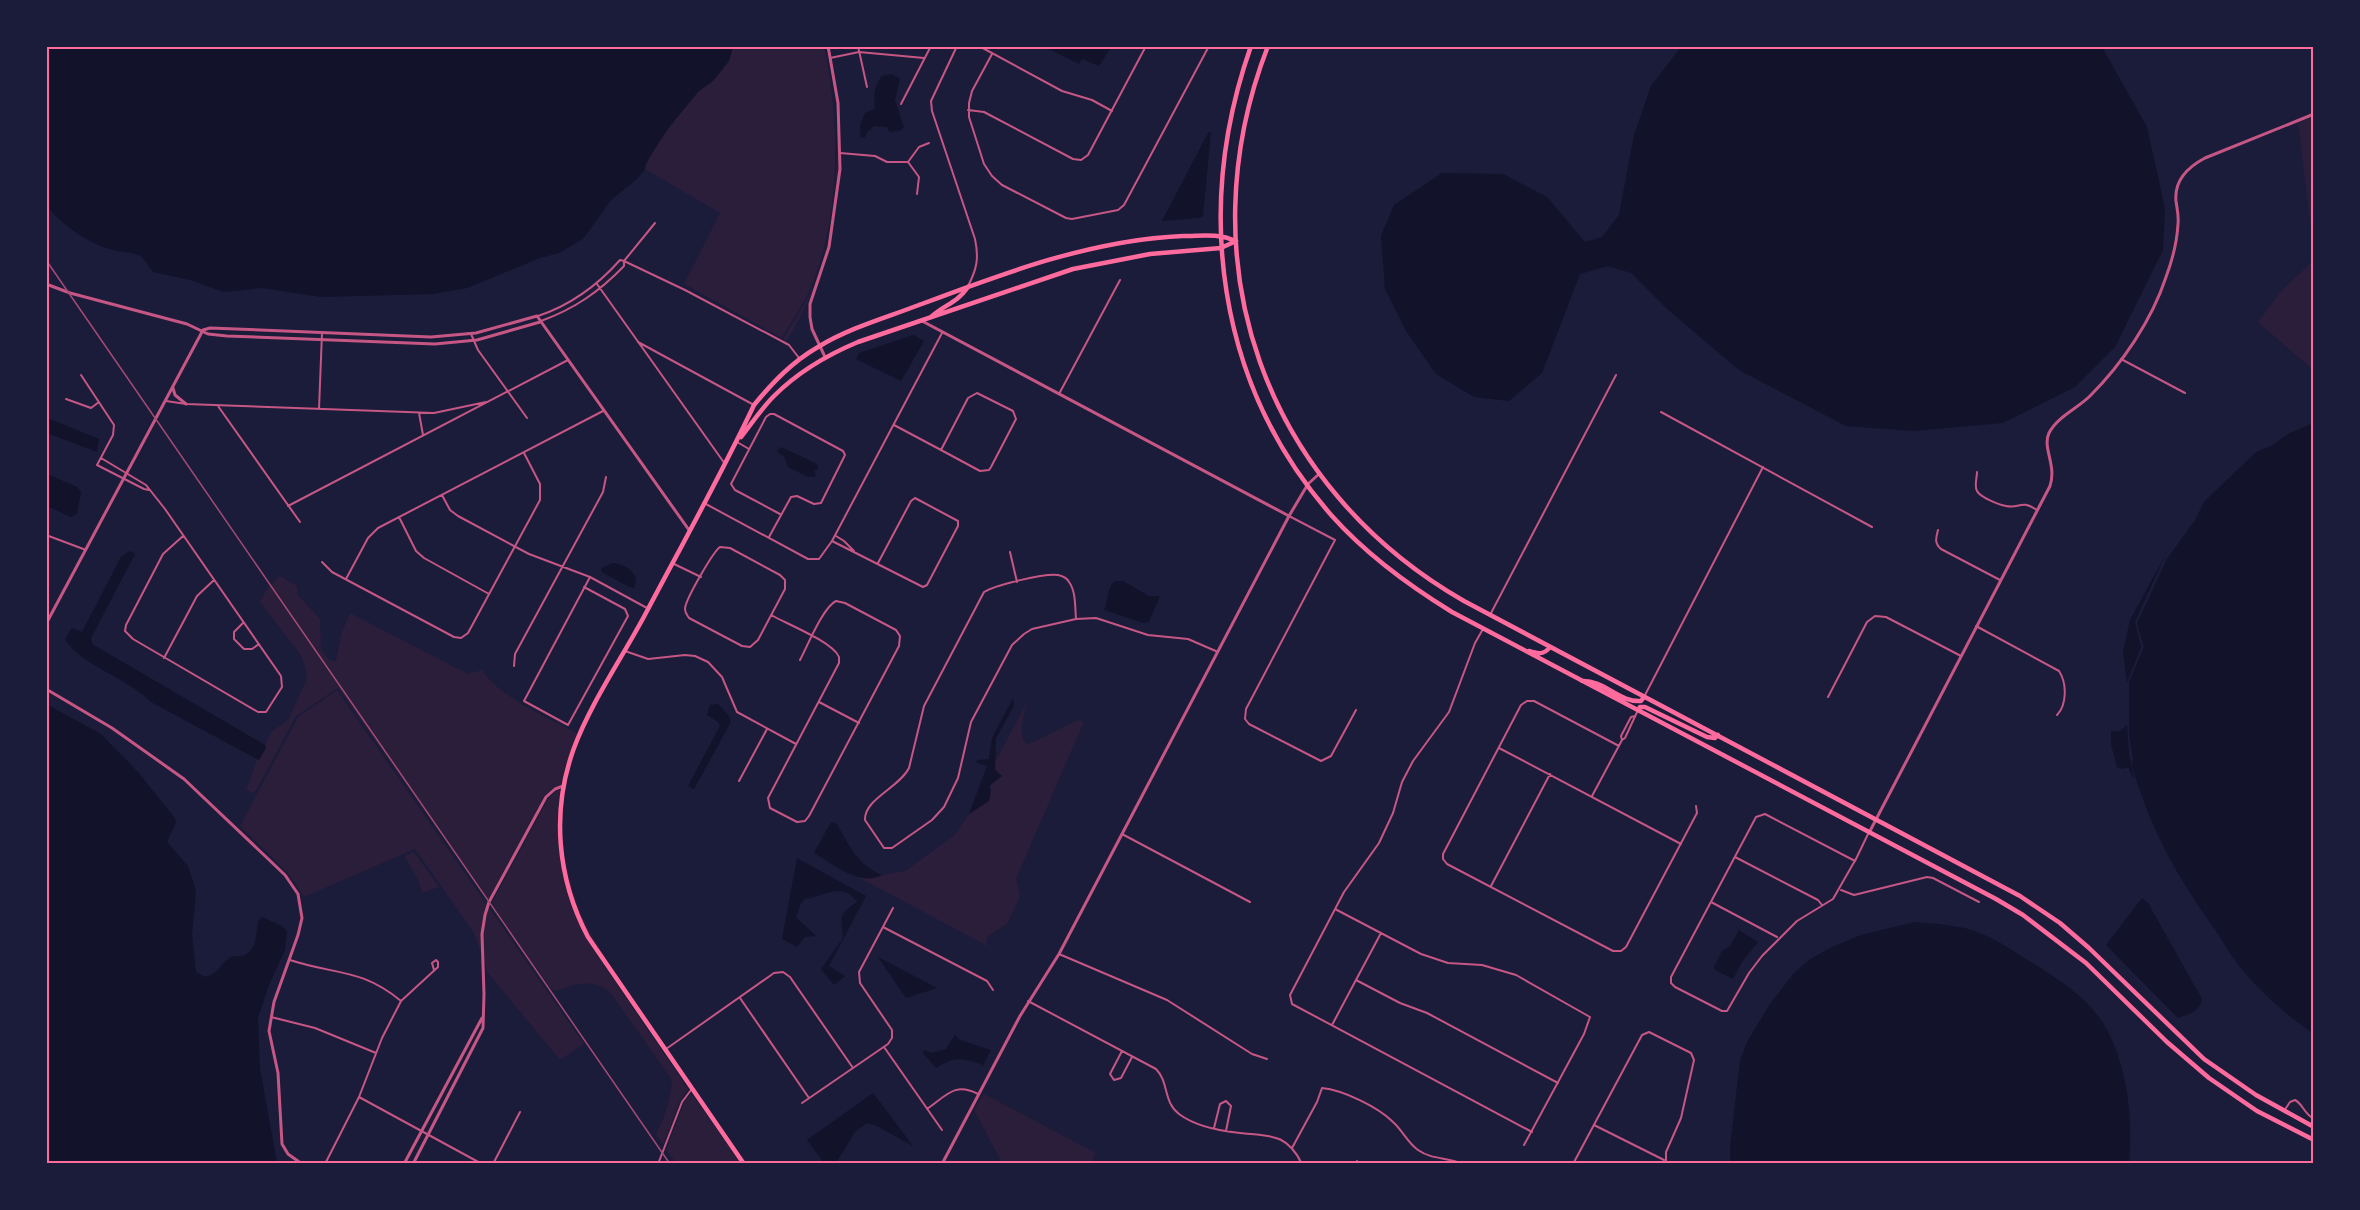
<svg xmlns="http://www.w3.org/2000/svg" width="2360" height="1210" font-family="Arial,sans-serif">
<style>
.green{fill:#2a1e3b}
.water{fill:#12122b}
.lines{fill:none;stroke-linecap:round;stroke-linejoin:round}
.minor{stroke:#c65784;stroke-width:2}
.tertiary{stroke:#c65784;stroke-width:3}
.primary{stroke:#ff6b9d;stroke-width:4.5}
.rail{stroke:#a44b75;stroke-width:1.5}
.neatline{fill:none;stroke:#ff6b9d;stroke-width:2}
</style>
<rect width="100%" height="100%" fill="#1b1b3a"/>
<path class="green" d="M733,47H824C840,119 841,212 813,282C806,301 792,320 782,338L684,284L720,213L645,169C648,154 685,105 697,93C713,78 726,68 733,47Z
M2313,117V243L2298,123Z
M838,143C841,191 832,248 812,292C805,309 796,325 787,341L783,339C794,321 807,302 815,283C833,240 836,189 838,143Z
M2313,261V370L2258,322L2282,290Z
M280,576L297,586L298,595L320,619L321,649L329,660L336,661L341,634L350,613L468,674L482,670C498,696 550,719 577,733L561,784L554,787L544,796L488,900L338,688L296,716L257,789L253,793L246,790L257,760L266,748L265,745L271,732L288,720L307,679L305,666L300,654L260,602L268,587Z
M337,690L584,1044L560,1060L488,973L474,933L415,849L304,897L288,873L240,826L298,717Z
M1026,704C1024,717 1017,735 1027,745L1076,721H1083V724L1016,879L1020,897L1007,924L988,936L986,942L989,947L858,877L865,878L905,871L955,835L969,814L989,801C989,787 995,775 995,762Z
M561,790C554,843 562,891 586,939L688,1089L680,1101L663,1145L656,1134C666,1116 670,1100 672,1080L610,992C594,978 574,984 556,991L551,989L491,904L548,799L556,791Z
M562,835C566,867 573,900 588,928C606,963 632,996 653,1029L590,936C573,904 565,871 562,835Z
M414,852L439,887L422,893L418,879L404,856Z
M691,1093L741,1163H676L666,1150L684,1103Z
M984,1094L1096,1153L1091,1163H1002L974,1110Z"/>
<path class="water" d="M46,47L47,46L733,47L729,61L714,80L698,92L666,131L646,163L645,169L637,179L611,200L583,239L559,253L540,258L467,288L433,294L321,297L262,288L224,292L190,280L153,272L141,256C132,252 122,252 113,250C86,243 65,226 47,207Z
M1045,47H1111L1099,66L1082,59L1079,64Z
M1681,47H2102L2147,127L2165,209L2163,250L2115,347L2075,387L2003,423L1913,431L1846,426L1739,370L1666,308L1631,273L1608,266L1580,274L1542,373L1509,401L1474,397L1436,374L1406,331L1385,289L1381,236L1394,205L1442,173L1503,174L1547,197L1585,242L1602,237L1619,215L1634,135L1651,86Z
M892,74L900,79L895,100L904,127L901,130L890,132L887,127L874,126L867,132L865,137L861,138L860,126L865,113L875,109C874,96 873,87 882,76Z
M1211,132L1203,216L1199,218L1162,221L1208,133Z
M913,335L924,341L901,381L856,359L859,353Z
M47,418L99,439L97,452L47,433Z
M2313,423V1033C2286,1016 2253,985 2234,959C2227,949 2221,938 2214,928C2176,875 2151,830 2132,766L2133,759L2129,734V682L2144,647L2137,623L2167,559L2195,520L2204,502L2256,452L2271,446L2288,434Z
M781,447L817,464L818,469L814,471L816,476L808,477L788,467L784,456L777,452Z
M47,474L77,487L81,492L77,514L71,517L47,506Z
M130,551L135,554L91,638L92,644L265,745L266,748L259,760L151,702C127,677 81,666 65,639L72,628L82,632L121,557Z
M2165,556L2135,622L2141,647L2127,682L2123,652L2130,620Z
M613,563C626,565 641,573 634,588L629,587L602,572L601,568Z
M1115,581H1123L1149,596H1160L1149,622L1143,623L1104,610C1108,603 1107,587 1115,581Z
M1013,698L1014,706L996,738L995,770L1002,776L989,786L991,790L989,801L969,814L987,766L976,762L978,760L989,759L992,738Z
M46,704L101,734L138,772L174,817L176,822L167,842L188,866L196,891L192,935L196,972L205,977C219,973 217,968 227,960C231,956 235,956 240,956C257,954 256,934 258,921L262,917L282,926L287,931L285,950L269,985L258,1018L260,1069L277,1163H47Z
M718,704L729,716L731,722L694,789L688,786L720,726L718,722L707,715L710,705Z
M2127,725L2129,753L2134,780L2128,767L2123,769L2117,767L2111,744V731H2120Z
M831,822L837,824C848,845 859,866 882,875C860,887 833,864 814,853Z
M797,858L866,896L829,966L845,976L834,985L821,969L843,938C842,917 836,916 857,902C843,881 825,896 805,899L801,903L796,917L816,936L805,937L797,947L782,939Z
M2142,898L2148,903L2202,999C2199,1012 2189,1014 2178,1018L2106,945Z
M1915,922C1937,924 1962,925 1982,934C1995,939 2007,947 2018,954C2050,974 2089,995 2107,1030C2128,1069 2133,1121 2129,1163H1730V1147L1740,1061L1747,1042L1770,1004L1794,973L1809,960L1830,948L1861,935Z
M1739,930L1758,942L1742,962L1733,979L1715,970L1714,967L1722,951L1730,946Z
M878,957L937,988L906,998Z
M955,1035L960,1040L991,1050L982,1067L981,1064C960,1058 955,1056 936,1068L923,1053L924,1050L932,1053L946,1049Z
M873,1093L913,1146L877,1126L867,1123L855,1132L836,1163H824L807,1140Z"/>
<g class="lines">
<path class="minor" d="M858,46L867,87
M957,46L931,101L932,111L975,239C979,258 977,269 968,286
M979,46L1062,91L1092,100L1112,111
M992,54L972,91L969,103V117L984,164L992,176L1002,185L1066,218L1072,219L1118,210L1124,205L1209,46
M830,58L859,52L924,58
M901,104L931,46
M968,110L984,112L1073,159L1081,160L1088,155L1146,46
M840,153L875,156L887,162H908L919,147L929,143
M908,162L919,177L917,194
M624,261L685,290L789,345L799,358
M597,284L725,464
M538,316C571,305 597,286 620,260L624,261
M541,321C574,309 599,292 624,266V261L655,223
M471,334L478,350L527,418
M638,342L754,405
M2121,359L2185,393
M81,375L114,425L113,435L97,465L144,489L149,490
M977,393L1013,411L1016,419L991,467L989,470L980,471L941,450L968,398Z
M1059,394L1120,280
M66,399L91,408L99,402
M166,401L186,404L434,413L486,402
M218,406L300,522
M319,409L322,333
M1661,412L1872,527
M419,413L423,435
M894,425L941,450
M737,442L749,449
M101,458L146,485L165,509L281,676L282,687L266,712H258L133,639L125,631L126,625L163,554L183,536
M1977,472C1977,478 1974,486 1977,491C1980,497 1999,505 2006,506C2021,509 2020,499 2037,510
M442,495L450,510L458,516L529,554L590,577L647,608
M704,503L808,559H819L832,541L942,333
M288,506L568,360
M1289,516L1335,540L1246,709L1245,719L1249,724L1321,761L1331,756L1356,710
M399,517L416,551L424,558L489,594
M1938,530C1936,538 1934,543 1941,549L2000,580
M46,535L86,550
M836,536L844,541L854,551
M769,537L791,497L797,496L814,504L821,503L845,455L843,451L774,414H770L766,417L731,484L735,490L780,514
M832,541L923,587L927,585L958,526V521L915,498L911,501L878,563
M720,547L730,548L780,575L785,580V589L758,640L750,647L742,646L689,618C687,615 685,613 685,609C685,600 713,552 720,547Z
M1010,552L1017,582
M322,562L332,572L454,637L461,638L468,633L540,500V484L524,453
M672,563L701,577
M346,579L368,538L378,528L603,411
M584,587L625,609L628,616L568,725L524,701L590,577
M771,615C787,624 833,642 839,657V663L768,798L770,808L797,822L805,821L809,816L899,646L900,636L896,630L845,603L836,601C823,607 807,647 800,660
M1490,615L1616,375
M1076,619C1075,608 1076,591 1069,582C1067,578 1063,576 1058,575C1045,573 995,585 984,592L924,706L909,768C899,788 864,799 865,820L884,848H892L932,820L944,807L958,778L971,722L1012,645L1024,634L1032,629L1076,619L1096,618L1148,635L1188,639L1218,652
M243,623L234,632V639L244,649H252L259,644
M1976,626L2059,671C2067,683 2067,705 2057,715
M1483,629L1475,643L1449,712L1413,761L1402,782L1393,813L1379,843L1344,892L1290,995L1292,1004L1532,1132
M625,651L648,659L685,655L695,656L708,662L722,677L737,712L796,744
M164,658L197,596L214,580
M514,666L515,654L603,492L606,477
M1644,697L1763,467
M1828,697L1867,622L1875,616L1886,617L1961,656
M819,702L859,723
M1622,740L1625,738L1638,710
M1619,746L1534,701H1527L1521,705L1443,854V859L1447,864L1613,951H1621L1626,947L1697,813L1696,806
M1499,748L1681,844
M739,781L767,729
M1592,796L1622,740L1621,736L1631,717L1635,716
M1122,834L1250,902
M1735,857L1818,900L1822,905
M1855,861L1765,814L1756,817L1671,977V983L1675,987L1722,1011H1727L1749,973L1762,956L1797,921L1833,899L1853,864L1855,861L1869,832
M1491,886L1550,774
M1841,890L1854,895L1927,877L1933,878L1979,902
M1711,902L1777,937
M1335,909L1421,954L1448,963L1482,965L1516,975L1590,1017L1584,1034L1524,1145
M883,927L987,981L993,990
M1059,954L1167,1000L1252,1054L1267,1059
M290,960C335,975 361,968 401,1001
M1356,980L1400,1003L1427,1013L1558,1083
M740,998L809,1098
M1028,1001L1156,1069C1169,1082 1163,1102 1179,1114C1195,1126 1220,1131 1240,1133C1270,1136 1287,1133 1302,1164
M271,1017L315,1028L376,1053
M1332,1025L1381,933
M884,1047L942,1130
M666,1049L774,973L783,972L790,977L853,1068
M1122,1051L1110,1074L1114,1080L1121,1078L1132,1057
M359,1097L482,1164
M802,1103L888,1044L892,1038V1030L860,983L859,972L893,908
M927,1109C947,1095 955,1082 978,1094
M2284,1111L2290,1102L2295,1100C2303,1104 2304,1114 2314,1119
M1594,1125L1664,1160
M1214,1128L1220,1104L1226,1101L1231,1106L1226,1131
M1292,1148L1317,1102L1322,1088C1343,1090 1378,1107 1393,1122C1403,1131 1407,1142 1418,1150C1432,1160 1448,1157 1463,1164
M325,1164L359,1097L382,1038L401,1001L438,967V962L436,960L432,963L434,970
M493,1164L520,1112
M658,1164L682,1102L691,1090
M1355,1164L1357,1161
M1573,1164L1642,1035L1649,1032L1691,1053L1694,1060L1681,1118L1666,1152V1164"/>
<path class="tertiary" d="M46,284L70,293L187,324L208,334L227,336L435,344L477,340L540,322
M922,321L1289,516
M203,330L210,328L431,337L476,333L537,316L689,530
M825,357L812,329L810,317V304L829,247L840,169L838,103L828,46
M173,388L175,395L186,404
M46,624L203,330
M46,689L112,728L184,779L285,875L298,894L302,918L298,935L274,1002L269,1031L278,1073L282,1144L288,1154L302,1164
M1870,831L2050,486C2057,465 2042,448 2049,433C2057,417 2078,408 2090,396C2122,364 2152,320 2166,277C2172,261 2177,242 2178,224C2179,216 2177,209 2176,201C2174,181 2188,167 2205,158L2314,114
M404,1164L482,1018
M413,1164L483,1028L484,994L482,934L485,915L489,902L546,797L555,789L563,786
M942,1164L1020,1016L1059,954L1289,516L1308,484L1319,474"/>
<path class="primary" d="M1251,46C1194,208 1216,384 1332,516C1366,554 1408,585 1452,612L1996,899L2023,915L2086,963L2167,1042L2209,1078L2257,1111L2314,1140
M1268,46C1184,262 1265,487 1464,601L2020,896L2060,923L2089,948L2204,1059L2256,1095L2314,1127
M931,317C945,304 956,304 968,287
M741,437C752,423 762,408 774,396C798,372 827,355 858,342L1073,269L1150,254L1221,248L1236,241
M1529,651C1538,654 1544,655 1550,647
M1582,681C1604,680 1620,703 1641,701L1644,697
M1638,710L1640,707H1645L1707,737L1715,738L1718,735
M744,1164L588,937C557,878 551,811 574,748C591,702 624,655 647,611C683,543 721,475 754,405C773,382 792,362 818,347C849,328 885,318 919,305C1004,273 1091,240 1183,236C1203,236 1217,233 1236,241"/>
<path class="rail" d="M46,260L670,1164"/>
</g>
<rect width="2360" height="1210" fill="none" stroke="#1b1b3a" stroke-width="96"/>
<rect x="48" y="48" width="2264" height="1114" class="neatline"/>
</svg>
